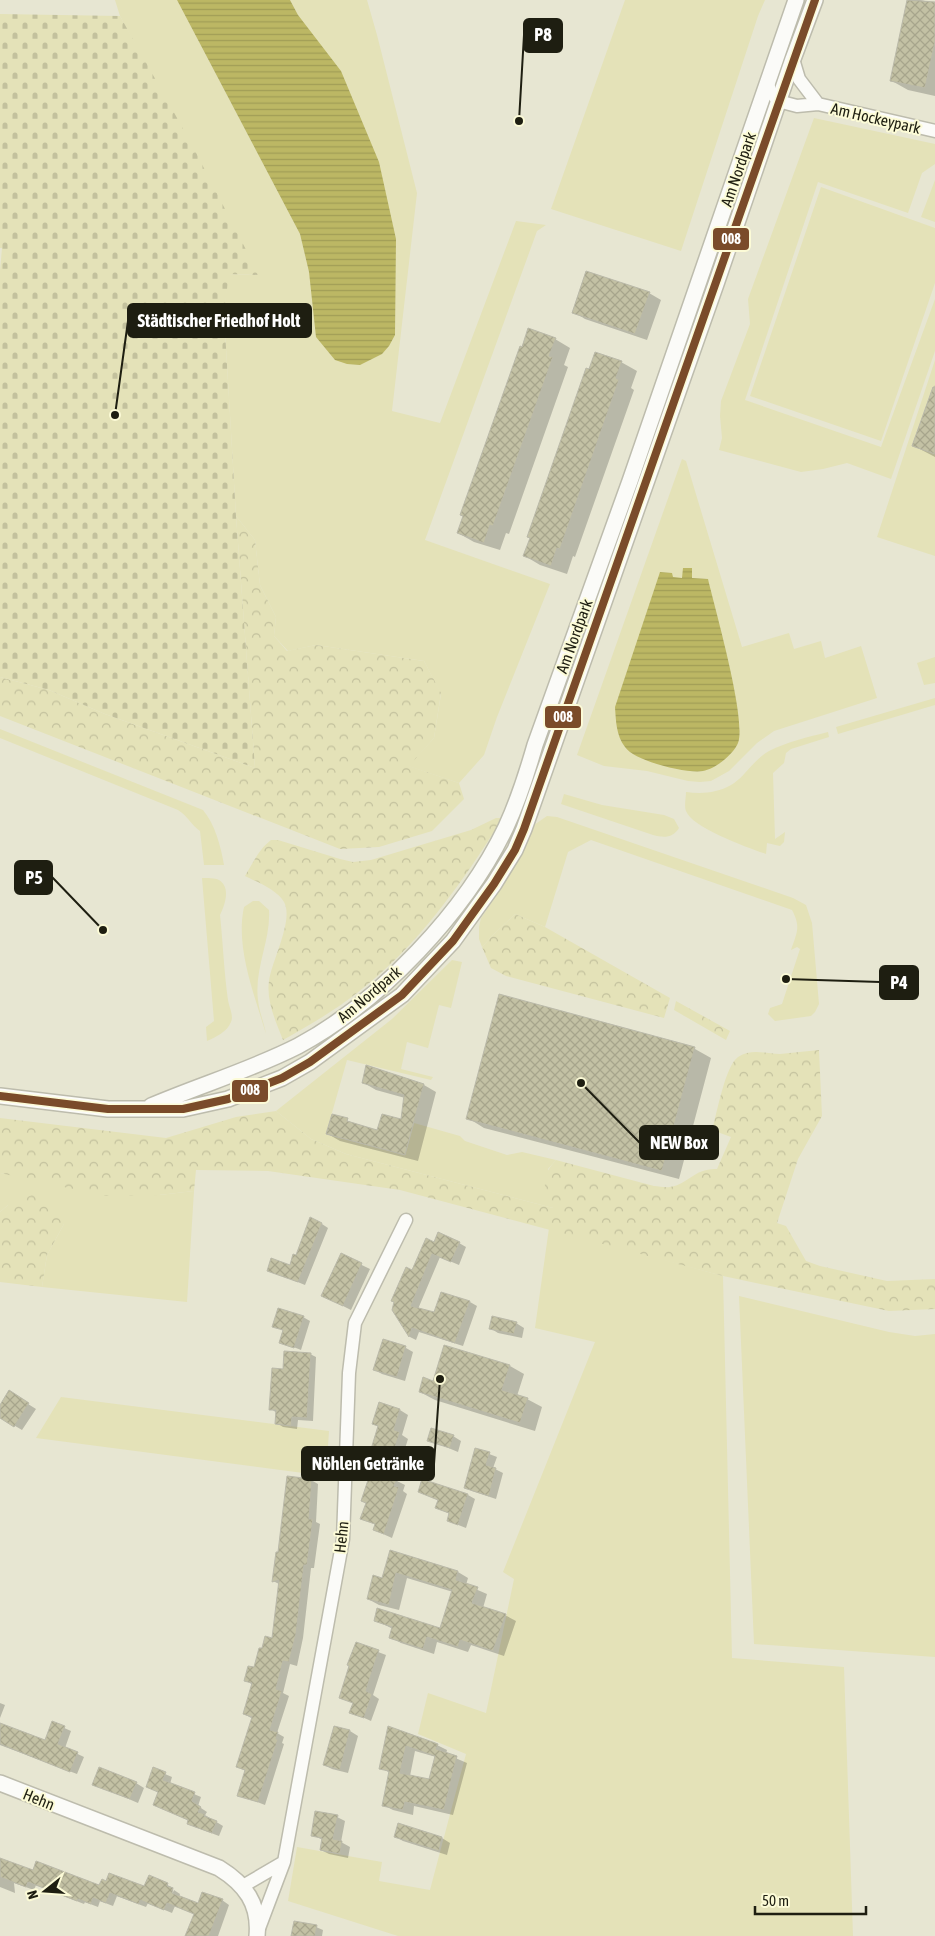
<svg xmlns="http://www.w3.org/2000/svg" width="935" height="1936" font-family="'Asap Condensed',sans-serif">
<style>
.grass{fill:#e4e2b8}
.forest{fill:url(#forest-crowns)}
.cemetery{fill:url(#cemetery-stones)}
.water{fill:url(#water-rules)}
.shadow{fill:#0003;fill-rule:evenodd}
.building{fill:url(#building-cross-hatch);stroke:#bab9a9;fill-rule:evenodd}
.lines{fill:none;stroke-linecap:round;stroke-linejoin:round}
.minor-casing{stroke:#bdbcad;stroke-width:15}
.tertiary-casing{stroke:#bdbcad;stroke-width:18}
.minor{stroke:#fbfbf8;stroke-width:12}
.tertiary{stroke:#fbfbf8;stroke-width:15}
.bus-1-casing{stroke:#fcfbd7;stroke-width:11}
.bus-1{stroke:#7a4b2a;stroke-width:8}
.labels{text-anchor:middle;stroke-width:4;stroke-linejoin:round;paint-order:stroke}
.street-label{font-size:16px;fill:#1e1e11;stroke:#fcfbd7}
.leader{fill:none;stroke:#1e1e11;stroke-width:2}
.callout-dot{fill:#1e1e11;stroke:#fcfbd7;stroke-width:2}
.callout{fill:#1e1e11;stroke:#1e1e11;stroke-width:2}
.callout-label{font-size:18px;text-anchor:middle;font-weight:bold;fill:#fff}
.line-badge{stroke:#fcfbd7;stroke-width:2}
.badge-label{font-size:14px;text-anchor:middle;font-weight:bold;fill:#fff}
</style>
<defs>
<pattern id="forest-crowns" width="20" height="18" patternUnits="userSpaceOnUse" patternTransform="scale(1.25)"><rect width="20" height="18" fill="#e4e2b8"/><path d="M2 6a3 3 0 1 1 6 0M12 15a3 3 0 1 1 6 0" fill="none" stroke="#c3c19d"/></pattern>
<pattern id="cemetery-stones" width="16" height="16" patternUnits="userSpaceOnUse" patternTransform="scale(1.25)"><rect width="16" height="16" fill="#e4e2b8"/><path d="M2 7V4a2 2 0 0 1 4 0v3zM10 15v-3a2 2 0 0 1 4 0v3z" fill="#c3c19d"/></pattern>
<pattern id="water-rules" width="6" height="5" patternUnits="userSpaceOnUse" patternTransform="scale(1.25)"><rect width="6" height="5" fill="#bcb764"/><path d="M0 2.5h6" fill="none" stroke="#a19d56"/></pattern>
<pattern id="building-cross-hatch" width="8" height="8" patternUnits="userSpaceOnUse" patternTransform="scale(1.25)"><rect width="8" height="8" fill="#c3c1a4"/><path d="M0 0l8 8M0 8l8-8" fill="none" stroke="#a7a58c"/></pattern>
</defs>
<rect width="100%" height="100%" fill="#e7e6d2"/>
<path class="grass" d="M115,0H177L300,234L309,272L298,15L290,0H367L377,35L417,193L392,411L440,423L516,221L546,225L537,231L425,540L550,584L497,717L484,755L459,783L408,766L434,738L441,694L424,661L316,645L288,651L274,636L276,617L260,585L255,540L236,516L224,314L228,274L258,275L120,16Z
M625,0H765L758,16L681,251L551,209Z
M814,118L935,144V164L922,173L908,213L818,182L745,400L881,447L935,299V351L891,479L847,463L823,469L801,472L719,450L722,438L720,416L721,401L750,324L748,299Z
M935,180V222L921,217Z
M821,187L935,228V283L881,441L750,396Z
M935,360V556L877,537Z
M682,459L686,461L742,647L789,633L794,649L821,641L825,658L861,646L877,698L774,731L757,743L729,771L711,781L700,782L688,781L647,771L604,766L577,755Z
M935,657V683L924,685L917,663Z
M935,698V705L838,734L836,727Z
M0,729L203,810C215,824 221,847 224,865H204L200,831C191,825 188,816 178,810L0,738Z
M828,732L829,737L791,749L786,753L784,763L773,773L775,839L785,832L784,842L780,846L767,843L766,854C749,848 692,828 686,811C684,806 686,797 686,792C702,794 717,793 731,785C744,778 753,760 769,751C787,742 808,737 828,732Z
M564,794L602,805L664,815L674,819L679,828C673,838 664,838 653,835L561,804Z
M547,816L557,817L793,898L806,905L812,923L819,1004L815,1012L811,1016L775,1021L768,1014L770,1008L782,1004L800,949L797,947L791,950C797,932 801,927 792,910L591,840L568,852L545,927L515,914L493,935L482,947L479,939V927L481,918L504,884L534,825Z
M202,878C207,878 215,878 219,880C231,887 225,905 220,915C223,943 224,972 228,1000C229,1007 234,1016 231,1022C227,1032 216,1037 207,1041L206,1027L214,1021Z
M253,901H259L269,910C271,940 254,969 258,1000C259,1011 264,1023 266,1034C255,996 235,948 244,907Z
M452,960L462,962L451,1008L439,1005L428,1048L407,1042L401,1069L433,1077L431,1080L347,1060L326,1134L405,1155L414,1123L460,1136L465,1141L507,1155L522,1152L556,1160L548,1169L553,1208L346,1154L311,1139L276,1111L392,1019Z
M0,1173L159,1195L194,1191L187,1302L42,1287L47,1255L64,1224L8,1205L0,1212Z
M549,1228L723,1276L732,1658L844,1667L853,1936H398L288,1901L297,1847L382,1862L379,1881L430,1890L466,1754L418,1734L428,1693L486,1713L514,1579L503,1572L595,1342L535,1328Z
M739,1296L889,1332L915,1336L935,1334V1657L754,1644Z
M61,1397L329,1431L326,1476L36,1438Z"/>
<path class="forest" d="M236,516L255,540L260,585L276,617L274,636L287,651L316,645L424,661L441,693L434,738L409,766L459,783L464,799L432,831L379,847L340,849L0,716V677L49,690L105,714L255,768Z
M496,818H503C461,884 419,945 357,993C334,1011 308,1026 283,1040C276,1022 266,1001 269,981C272,960 294,920 284,902C277,890 257,882 245,876C253,863 259,849 271,840H278L340,859L353,862L371,860L471,830Z
M515,914L545,927L670,998L664,1018L506,976L491,968L482,947L493,935Z
M676,1001L730,1031L726,1040L674,1010Z
M819,1050L822,1116L798,1159L777,1223L786,1226L806,1261L820,1266L887,1281L935,1279V1309L889,1311L723,1276L400,1190L268,1171L196,1170L194,1191L159,1195L105,1196L0,1173V1118L166,1138L236,1117L276,1111L311,1139L346,1154L553,1208C544,1189 539,1178 556,1160L654,1186C659,1186 665,1188 670,1187C689,1184 694,1168 717,1169L731,1137L712,1130C717,1114 725,1066 738,1057C752,1048 766,1054 780,1054C793,1053 806,1051 819,1050Z
M32,1195C54,1200 56,1202 64,1224L47,1255L42,1287L0,1282V1212L8,1205Z"/>
<path class="cemetery" d="M0,14L120,16L191,143L259,275L229,274L224,314L236,516L255,768L105,714L49,690L0,677V271L2,248H0Z"/>
<path class="water" d="M177,0H290L298,15L341,71L379,162L396,239L395,335L389,346L382,354L360,365L347,364L335,360L316,337L309,272L300,234Z
M683,568H692V578L708,579C715,609 747,720 738,743C734,754 715,769 703,771C687,774 634,761 625,747C616,735 616,721 615,707L660,572L672,573L673,577L682,578Z"/>
<path class="shadow" d="M908,0H920L935,3V96L908,90L892,81Z
M649,293L661,300L647,340L585,319L574,312Z
M555,339L570,348L564,365L568,367L509,534L506,533L500,550L474,542L458,533L523,348Z
M621,362L637,371L631,388L634,390L575,557L573,556L567,574L540,565L525,556L589,370Z
M935,385V457L914,446Z
M500,996L695,1049L711,1058L679,1179L484,1128L468,1118Z
M364,1083L424,1085L436,1092L418,1161L340,1141L328,1134L333,1116L378,1131L402,1121L405,1098L376,1090Z
M322,1224L328,1228L305,1285L268,1270L291,1266Z
M435,1243H459L466,1247L459,1265L440,1257L418,1309L434,1314L442,1294L470,1302L477,1306L463,1346L419,1332L416,1340L410,1337L393,1310L413,1272Z
M341,1255L370,1269L351,1310L323,1296Z
M303,1317L310,1321L301,1350L281,1342L284,1331L274,1326Z
M516,1323L524,1328L522,1338L498,1333L490,1328Z
M406,1348L413,1352L405,1381L382,1374L375,1370Z
M310,1354L316,1357L313,1421L298,1420L297,1429L283,1427L277,1423V1413L271,1409L284,1370Z
M510,1366L524,1374L517,1396L527,1399L542,1407L535,1431L435,1400L420,1392L434,1382Z
M17,1397L36,1409L22,1430L0,1417V1407Z
M380,1404L400,1410L408,1415L402,1435L408,1439L395,1480L405,1485L403,1491L407,1494L392,1538L374,1530L376,1525L362,1518L367,1503L372,1472L366,1469L380,1427L374,1424Z
M453,1436L461,1441L458,1452L429,1440Z
M476,1449L497,1457L493,1468L503,1473L496,1499L472,1491L465,1487Z
M311,1480L318,1484L316,1522L320,1524L314,1568H311L303,1638L297,1666L290,1664L283,1693L289,1696L277,1733L284,1737L282,1743L284,1744L265,1805L239,1795L246,1771L238,1767L253,1719L244,1714L253,1685L245,1680L255,1669L263,1650L274,1639L279,1584L273,1581L279,1554Z
M423,1481L468,1495L475,1499L466,1528L448,1521L450,1514L437,1508L439,1500Z
M391,1551L458,1572L468,1578L466,1585L487,1594L483,1608L505,1615L516,1621L504,1656L471,1645L468,1652L437,1642L434,1654L401,1643L390,1637L393,1629L375,1620L441,1630L453,1592L407,1578L399,1610L379,1605L368,1599L383,1579Z
M357,1644L386,1655L373,1695L379,1699L371,1721L351,1712L354,1703L340,1697Z
M0,1703L5,1705L0,1718Z
M53,1723L71,1731L65,1748L84,1757L77,1774L0,1745V1724L46,1741Z
M389,1728L437,1745L447,1750L446,1754L467,1763L453,1815L414,1806L413,1815L393,1810L383,1805L390,1773L381,1768ZM415,1751L436,1757L430,1780L410,1776Z
M350,1731L358,1736L348,1773L332,1769L324,1765Z
M153,1769L172,1777L170,1784L201,1797L198,1806L207,1812L205,1815L223,1826L219,1836L195,1827L188,1823L190,1820L155,1805L159,1792Z
M136,1783L144,1788L138,1803L94,1784Z
M337,1817L345,1821L341,1842L350,1847L348,1858L329,1854L321,1850L323,1840L312,1835Z
M399,1825L442,1838L450,1843L447,1855L403,1841L396,1837Z
M0,1859L34,1871L100,1887H145L149,1877L174,1888H172L170,1899L174,1890L180,1894L179,1897L198,1905L222,1900L229,1905L218,1936H187L195,1914L175,1906L172,1913L148,1903L146,1907L117,1896L113,1906L100,1901L98,1907L85,1902L84,1904L36,1885L34,1890L14,1883L15,1893L0,1887Z
M316,1927L323,1930L322,1936H293Z"/>
<path class="building" d="M907,0L935,2V42L925,88L890,81Z
M586,271L650,292L635,334L572,313Z
M528,328L556,338L549,356L553,357L493,526L490,525L484,543L457,533L463,516L460,515L520,346L522,347Z
M595,352L622,361L616,378L619,380L560,549L557,548L551,566L523,556L530,538L527,537L586,368L589,369Z
M933,387H935V454L912,446Z
M499,994L695,1047L662,1171L466,1119Z
M366,1065L424,1084L405,1155L326,1134L332,1114L348,1118L347,1121L377,1130L382,1114L401,1119L404,1095L362,1083Z
M310,1217L322,1223L298,1282L267,1271L271,1258L290,1265L293,1254L296,1255Z
M438,1232L460,1242L451,1262L432,1254L411,1306L434,1312L441,1292L470,1301L455,1343L412,1328L409,1337L392,1310L394,1302L391,1301L406,1267L412,1270L426,1238L434,1242Z
M341,1253L362,1263L343,1306L321,1296Z
M278,1308L304,1316L294,1348L279,1343L283,1330L272,1327Z
M492,1316L517,1322L514,1334L489,1329Z
M383,1339L406,1346L397,1377L373,1370Z
M444,1345L510,1365L502,1390L528,1398L520,1423L419,1392L423,1377L433,1381Z
M284,1351L311,1353L307,1418L292,1417L291,1426L275,1424L276,1410H269L272,1368L283,1369Z
M9,1390L29,1403L14,1427L0,1418V1405Z
M379,1402L400,1409L394,1430L400,1432L386,1475L397,1479L394,1486L399,1487L384,1534L373,1530L375,1524L360,1519L366,1503L361,1501L371,1471L365,1469L378,1426L372,1424Z
M431,1428L454,1435L450,1448L427,1441Z
M475,1448L490,1452L486,1465L496,1468L489,1496L464,1488Z
M287,1476L312,1479L309,1519H313L307,1565H304L296,1634L289,1662L283,1661L276,1689L282,1691L270,1730L278,1732L276,1739H278L258,1802L237,1796L245,1770L236,1767L252,1717L243,1714L252,1683L244,1681L248,1666L254,1667L259,1648H262L265,1636L272,1638L279,1580L272,1582L276,1552H278Z
M422,1479L468,1494L458,1525L447,1521L449,1513L435,1508L438,1500L418,1492Z
M390,1550L458,1571L456,1580L478,1587L472,1603L506,1614L493,1651L460,1640L458,1647L427,1637L423,1649L389,1638L392,1627L374,1621L377,1608L440,1628L452,1590L396,1573L389,1605L367,1599L373,1575L382,1578Z
M356,1642L379,1650L369,1681L366,1691L372,1694L364,1718L349,1713L353,1703L339,1698L349,1666L347,1665Z
M52,1721L65,1726L58,1744L78,1752L70,1772L0,1744V1723L45,1740Z
M334,1726L350,1730L340,1770L323,1765Z
M388,1726L438,1744L436,1749L457,1756L444,1810L405,1802L403,1810L382,1806L389,1771L379,1769ZM406,1746L435,1756L429,1779L400,1773Z
M99,1767L137,1782L130,1799L92,1785Z
M153,1767L166,1772L163,1780L195,1792L192,1801L201,1807L198,1812L205,1814L204,1816L217,1821L212,1833L187,1824L188,1820L153,1805L158,1792L146,1787Z
M315,1811L338,1815L333,1839L342,1841L340,1854L320,1850L322,1838L311,1836Z
M398,1823L442,1837L439,1851L394,1837Z
M0,1858L33,1870L36,1861L99,1885L102,1879L106,1881L109,1873L144,1886L149,1875L168,1883L167,1886L173,1888L172,1893L198,1903L202,1892L223,1899L209,1936H185L194,1914L167,1903L164,1910L140,1900L139,1904L110,1893L106,1903L93,1898L91,1904L78,1899L77,1901L28,1882L26,1887L0,1877Z
M294,1921L317,1925L315,1936H291Z"/>
<g class="lines">
<defs>
<path id="minor" d="M793,59L799,79L818,104
M768,83L770,91L778,101L797,106L818,104L935,131
M243,1886L284,1862
M258,1931L284,1862L343,1539L349,1373L355,1323L406,1220"/>
<path id="tertiary" d="M0,1096L108,1109H183L228,1099L282,1078L310,1062L402,995L453,941L494,884L515,850L524,829L716,284L793,59L815,0
M151,1106C200,1085 251,1070 298,1046C380,1002 466,911 506,827C518,801 527,773 535,745L630,481L796,0
M0,1783L219,1868C245,1884 260,1904 257,1936"/>
</defs>
<use href="#minor" class="minor-casing"/>
<use href="#tertiary" class="tertiary-casing"/>
<use href="#minor" class="minor"/>
<use href="#tertiary" class="tertiary"/>
<defs>
<path id="bus-1" d="M0,1096L108,1109H183L228,1099L282,1078L310,1062L402,995L453,941L494,884L515,850L524,829L815,0"/>
</defs>
<use href="#bus-1" class="bus-1-casing"/>
<use href="#bus-1" class="bus-1"/>
</g>
<g class="labels">
<g class="street-label">
<text transform="translate(876 118) rotate(13)" y="6">Am Hockeypark</text>
<text transform="translate(738 169) rotate(-71)" y="6">Am Nordpark</text>
<text transform="translate(574 636) rotate(-70)" y="6">Am Nordpark</text>
<text transform="translate(369 994) rotate(-40)" y="6">Am Nordpark</text>
<text transform="translate(341 1537) rotate(-84)" y="6">Hehn</text>
<text transform="translate(39 1799) rotate(22)" y="6">Hehn</text>
</g>
</g>
<path class="leader" d="M519 121L524 35M115 415L128 321M103 930L52 877M786 979L880 982M581 1083L640 1143M440 1379L434 1464"/>
<g class="callout-dot">
<circle cx="519" cy="121" r="5"/>
<circle cx="115" cy="415" r="5"/>
<circle cx="103" cy="930" r="5"/>
<circle cx="786" cy="979" r="5"/>
<circle cx="581" cy="1083" r="5"/>
<circle cx="440" cy="1379" r="5"/>
</g>
<g class="callout">
<rect x="524" y="19" width="38" height="33" rx="5"/>
<rect x="128" y="304" width="183" height="33" rx="5"/>
<rect x="15" y="861" width="37" height="33" rx="5"/>
<rect x="880" y="966" width="38" height="33" rx="5"/>
<rect x="640" y="1126" width="78" height="33" rx="5"/>
<rect x="302" y="1447" width="132" height="33" rx="5"/>
</g>
<g class="callout-label">
<text x="543" y="41">P8</text>
<text x="219" y="327">Städtischer Friedhof Holt</text>
<text x="34" y="884">P5</text>
<text x="899" y="989">P4</text>
<text x="679" y="1149">NEW Box</text>
<text x="368" y="1470">Nöhlen Getränke</text>
</g>
<g class="line-badge">
<rect x="712" y="227" width="38" height="24" rx="5" fill="#7a4b2a"/>
<rect x="544" y="705" width="38" height="24" rx="5" fill="#7a4b2a"/>
<rect x="231" y="1079" width="38" height="24" rx="5" fill="#7a4b2a"/>
</g>
<g class="badge-label">
<text x="731" y="244">008</text>
<text x="563" y="722">008</text>
<text x="250" y="1095">008</text>
</g>
<g transform="translate(45 1891) rotate(253)" stroke="#fcfbd7" stroke-width="4" paint-order="stroke">
<path d="M0-4L9 19L0 12L-9 19Z" fill="#1e1e11"/>
<text y="-8" font-size="14" font-weight="bold" text-anchor="middle" fill="#1e1e11">N</text>
</g>
<path d="M755 1906v8h111v-8" fill="none" stroke="#1e1e11" stroke-width="2.5"/>
<text x="762" y="1906" font-size="15" fill="#1e1e11" stroke="#fcfbd7" stroke-width="4" paint-order="stroke">50 m</text>
</svg>
